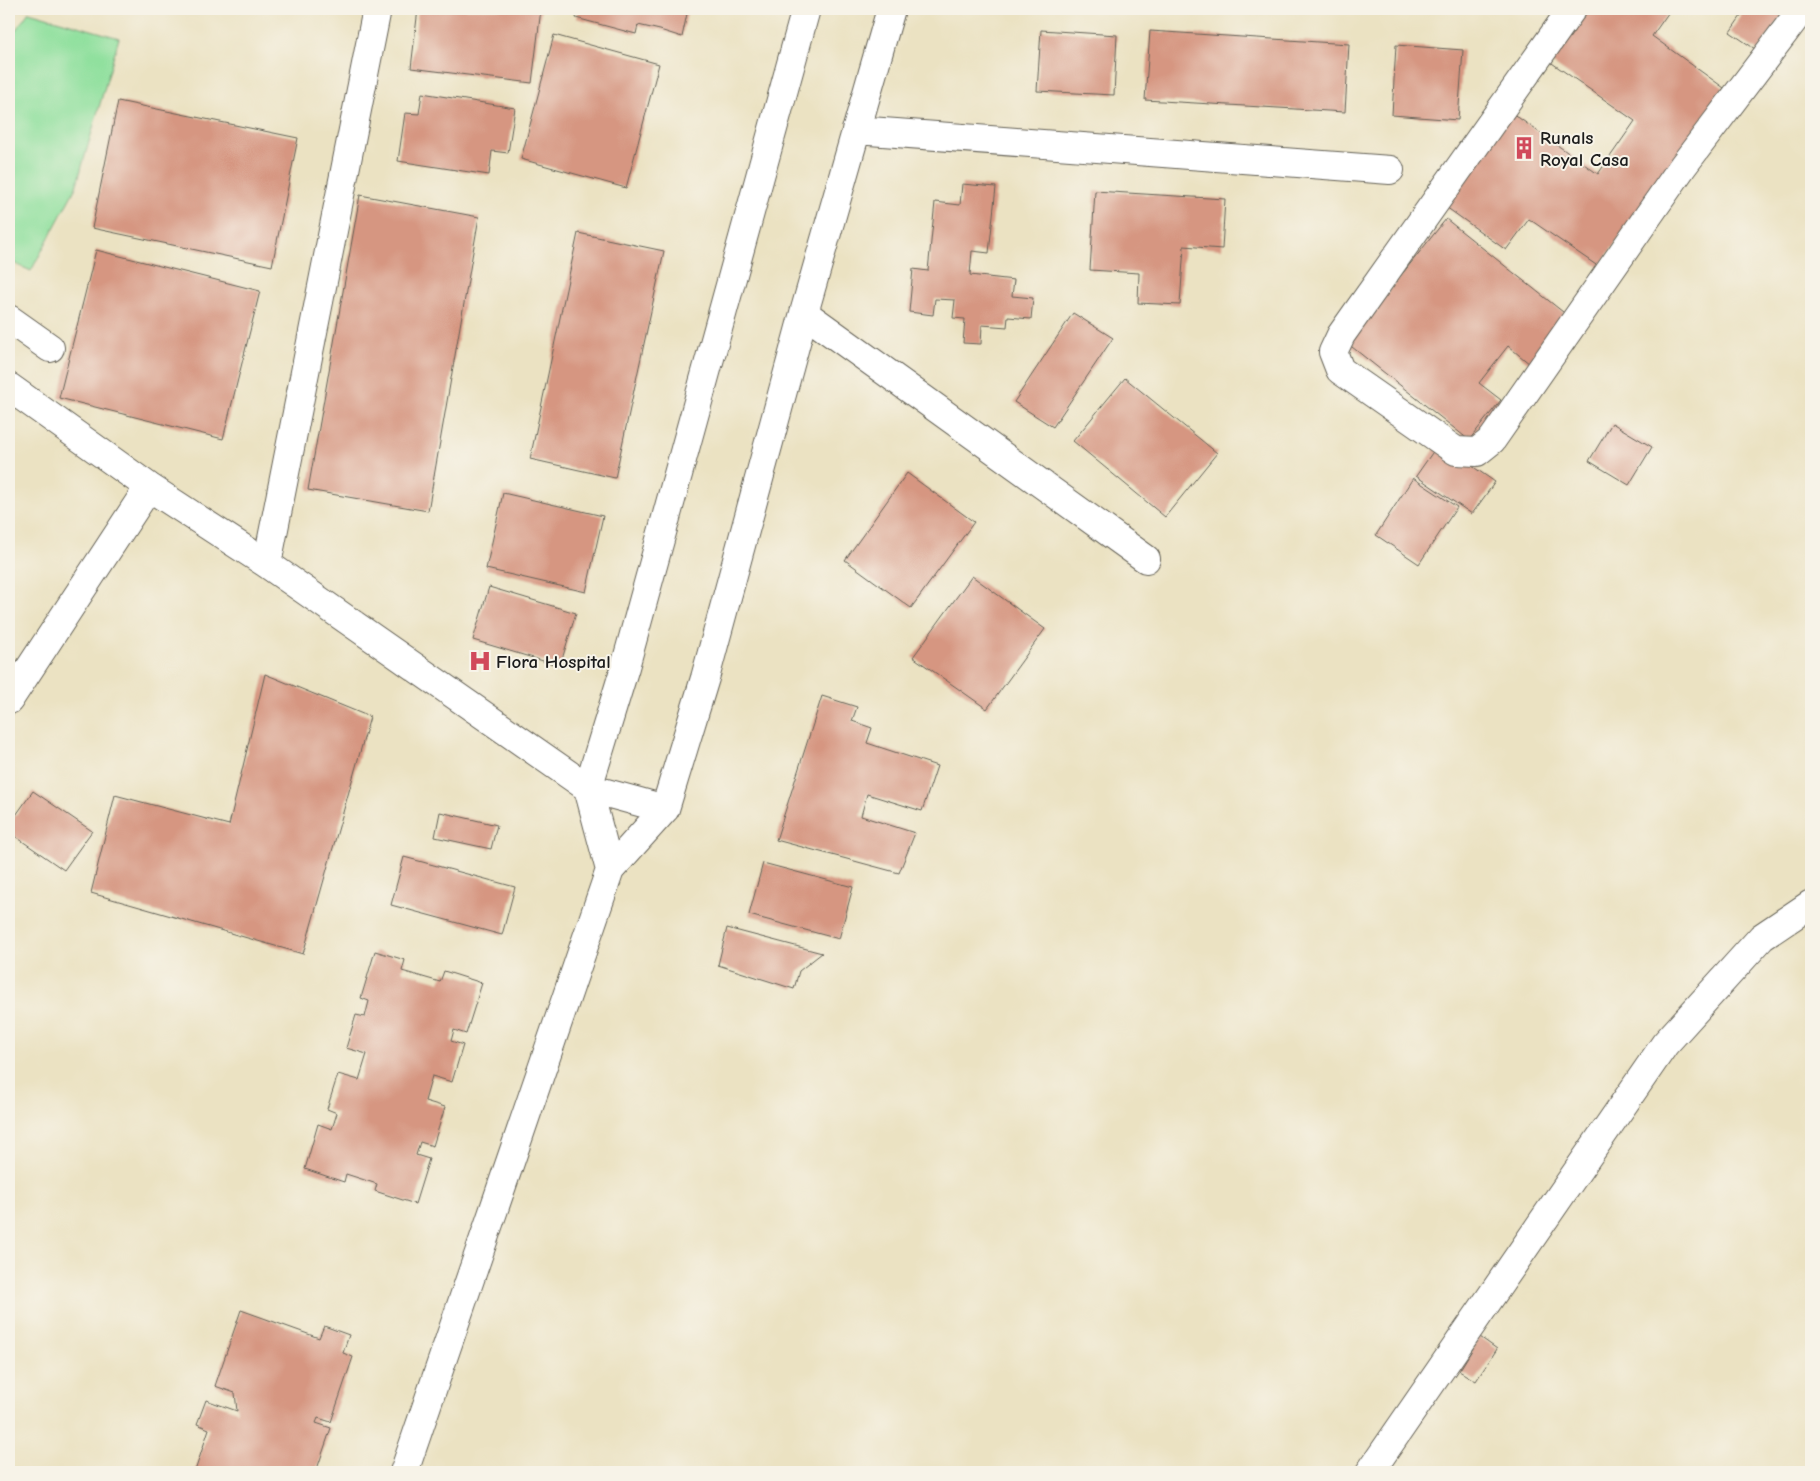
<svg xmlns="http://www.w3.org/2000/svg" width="1820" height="1481" font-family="'Comic Neue',sans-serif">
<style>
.park{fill:#90e09e;stroke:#567e5d}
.building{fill:#d69681}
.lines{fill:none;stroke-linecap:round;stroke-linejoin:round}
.minor-casing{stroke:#646156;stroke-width:30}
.minor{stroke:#fff;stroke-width:28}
.labels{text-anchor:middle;stroke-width:4;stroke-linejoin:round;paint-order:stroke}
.poi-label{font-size:19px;font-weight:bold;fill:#1c1c1c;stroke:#f7f3e8;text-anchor:start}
</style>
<rect width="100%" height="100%" fill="#f7f3e8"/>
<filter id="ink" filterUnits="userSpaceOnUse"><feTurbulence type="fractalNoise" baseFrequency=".02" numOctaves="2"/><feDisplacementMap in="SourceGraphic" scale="10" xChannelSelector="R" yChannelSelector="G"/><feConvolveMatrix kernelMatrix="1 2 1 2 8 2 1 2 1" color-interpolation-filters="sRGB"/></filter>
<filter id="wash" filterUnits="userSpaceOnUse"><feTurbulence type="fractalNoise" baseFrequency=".0096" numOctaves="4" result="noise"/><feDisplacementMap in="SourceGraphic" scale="20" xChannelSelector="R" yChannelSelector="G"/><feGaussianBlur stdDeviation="1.12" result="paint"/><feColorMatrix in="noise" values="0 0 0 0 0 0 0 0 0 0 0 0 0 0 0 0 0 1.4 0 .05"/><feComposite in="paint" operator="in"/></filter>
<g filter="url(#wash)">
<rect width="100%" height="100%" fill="#ebe2c2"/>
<path class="park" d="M29,12L119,38L76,187L31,271L9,261V39Z"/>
<g id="blocks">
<path class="building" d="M418,9H541L532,83L411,68Z
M578,9H688L682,37L660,30L638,25L636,34L576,18Z
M1585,9H1671L1652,36L1724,88L1599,267L1529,219L1506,250L1446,207L1512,113L1598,174L1635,121L1549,61Z
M1731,9H1787L1758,51L1730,32L1741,16Z
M1041,30L1117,35L1114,95L1037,91Z
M1150,31L1349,44L1345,112L1145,100Z
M554,35L659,64L626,188L521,159Z
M1396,45L1463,50L1458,120L1392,115Z
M422,93L515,108L508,153L492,151L489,175L398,161L405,113L419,114Z
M118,101L298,138L272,266L92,228Z
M962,184L996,187L989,253L972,251L970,275L1014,280L1012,296L1033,298L1031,319L1008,317L1007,327L982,325L981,344L963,343L965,319L953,318L955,300L935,299L933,315L909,312L913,269L928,271L935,202L960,205Z
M1095,191L1225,199L1222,249L1184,246L1180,305L1138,303L1139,273L1090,270Z
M360,195L479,217L428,511L308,490Z
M1446,219L1568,316L1530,364L1508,346L1479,383L1501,400L1469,440L1347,343Z
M578,233L664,251L615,478L530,459Z
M96,250L260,291L223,439L59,398Z
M1073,313L1113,338L1053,427L1014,402Z
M1125,378L1217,453L1165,517L1073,441Z
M1612,423L1652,447L1629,485L1589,461Z
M1439,443L1495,482L1472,514L1416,476Z
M907,473L974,522L911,608L845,560Z
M1413,478L1457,507L1419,564L1376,535Z
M503,493L603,516L586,592L486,569Z
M972,576L1045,629L987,709L913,657Z
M489,587L576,613L560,666L473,640Z
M265,674L370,717L303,954L91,893L115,795L229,825Z
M822,696L857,707L852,721L872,728L867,743L937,766L922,811L867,794L861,816L915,833L899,873L776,840Z
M33,791L92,831L64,870L9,832V825Z
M440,812L497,825L491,849L435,837Z
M404,857L515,887L502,935L391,905Z
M763,863L853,887L839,939L749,915Z
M727,928L822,953L799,971L794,989L718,965Z
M375,951L405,960L402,971L440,982L444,971L482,983L466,1034L454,1030L451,1041L463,1045L452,1082L432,1076L425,1101L445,1107L433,1146L420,1142L416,1155L429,1159L415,1204L375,1191L377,1184L346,1174L344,1182L305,1169L318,1124L332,1129L337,1113L327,1109L338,1074L359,1080L367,1054L346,1048L356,1015L365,1017L369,1001L361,998Z
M241,1310L319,1338L324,1326L349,1335L343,1353L353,1357L331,1422L318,1418L316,1423L331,1428L316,1472L195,1471L209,1429L197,1424L206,1400L237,1411L235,1393L215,1386Z
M1480,1337L1497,1349L1476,1381L1459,1371Z"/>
</g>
</g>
<g filter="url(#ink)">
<use href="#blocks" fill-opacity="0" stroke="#646156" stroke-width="1"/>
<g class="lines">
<defs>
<path id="minor" d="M1572,9L1341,335L1333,352L1340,370L1456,451L1477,452L1492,440L1683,166L1802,9
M856,130L1390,170
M804,313L1146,559
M9,319L50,348
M9,387L149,487L267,564L588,788L665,809
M267,564L377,9
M9,700L149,487
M610,870L588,788L625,667L806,9
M404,1472L610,870L665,809L705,678L804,313L891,9
M1370,1472L1665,1044L1762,937L1811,904"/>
</defs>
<use href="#minor" class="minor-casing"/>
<use href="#minor" class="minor"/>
</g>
</g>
<defs>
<symbol id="building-bare" viewBox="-9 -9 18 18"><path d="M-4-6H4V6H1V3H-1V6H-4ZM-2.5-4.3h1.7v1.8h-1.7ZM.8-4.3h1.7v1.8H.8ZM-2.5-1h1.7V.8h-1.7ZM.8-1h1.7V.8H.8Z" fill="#d1495b" stroke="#f7f3e8" stroke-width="2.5" paint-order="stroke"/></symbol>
<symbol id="hospital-bare" viewBox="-9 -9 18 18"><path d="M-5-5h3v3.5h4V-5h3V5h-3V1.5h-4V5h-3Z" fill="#d1495b" stroke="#f7f3e8" stroke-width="2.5" paint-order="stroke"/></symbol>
</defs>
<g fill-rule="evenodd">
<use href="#building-bare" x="1508" y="132" width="32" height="32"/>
<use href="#hospital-bare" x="464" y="645" width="32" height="32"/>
</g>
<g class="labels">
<g class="poi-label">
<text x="1540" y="144">Runals<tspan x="1540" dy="22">Royal Casa</tspan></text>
<text x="496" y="668">Flora Hospital</text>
</g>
</g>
<rect width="1820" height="1481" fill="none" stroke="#f7f3e8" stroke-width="30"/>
</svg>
